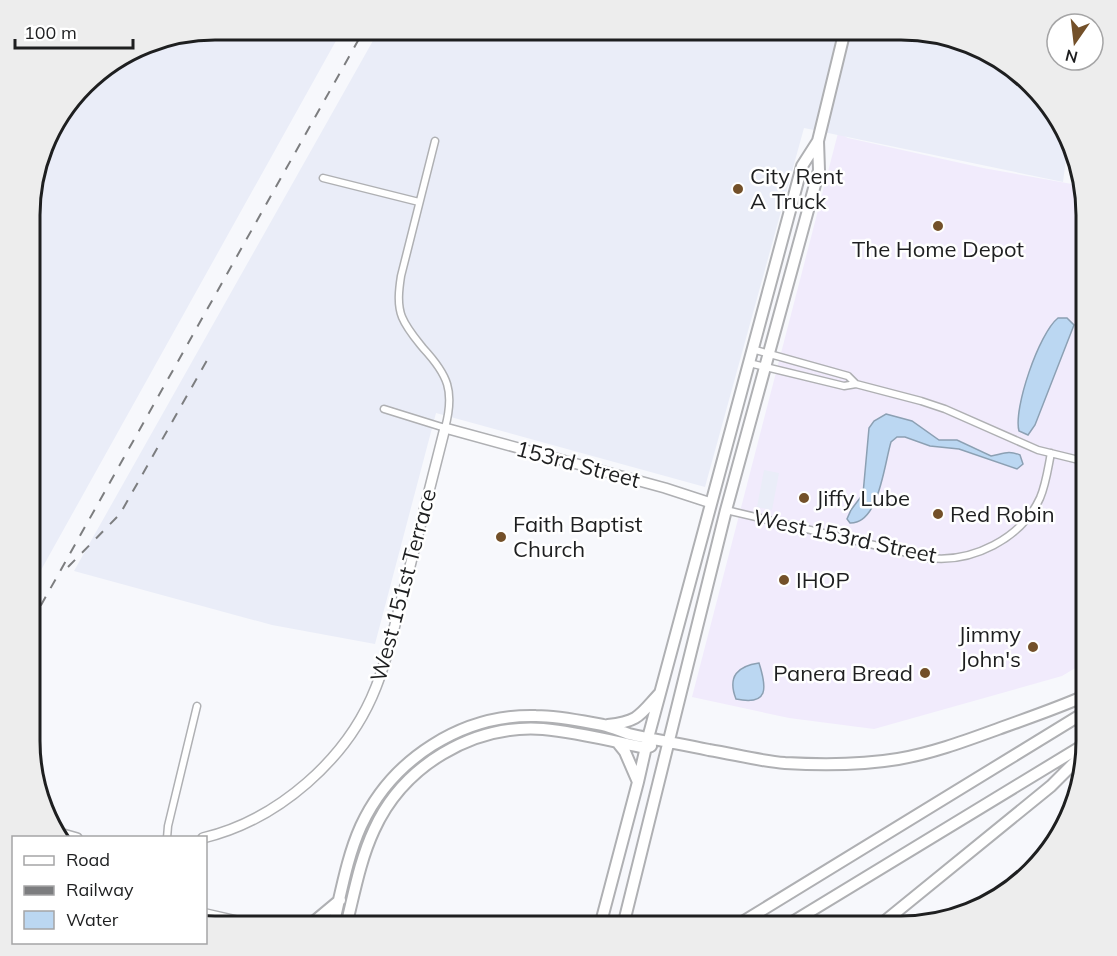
<svg xmlns="http://www.w3.org/2000/svg" width="1117" height="956" font-family="Mulish,sans-serif">
<style>
.commercial{fill:#f1ebfc}
.built{fill:#eaedf8}
.water{fill:#bbd7f2;stroke:#8ca0b3;stroke-width:1.5}
.lines{fill:none;stroke-linecap:round;stroke-linejoin:round}
.street-casing{stroke:#afb0b3;stroke-width:9}
.secondary-casing{stroke:#afb0b3;stroke-width:12}
.primary-casing{stroke:#afb0b3;stroke-width:12}
.highway-casing{stroke:#afb0b3;stroke-width:14}
.street{stroke:#fff;stroke-width:6}
.secondary{stroke:#fff;stroke-width:9}
.primary{stroke:#fff;stroke-width:9}
.highway{stroke:#fff;stroke-width:10}
.rail{stroke:#7c7d7f;stroke-width:2;stroke-dasharray:10 10;stroke-linecap:butt}
.poi-dot{fill:#735029;stroke:#fff;stroke-width:2}
.labels{text-anchor:middle;stroke-width:5;stroke-linejoin:round;paint-order:stroke}
.poi-label{font-size:22px;fill:#1e1f20;stroke:#fff;text-anchor:start}
.street-label{font-size:22px;fill:#1e1f20;stroke:#fff}
.rim{fill:none;stroke:#1e1f20;stroke-width:3}
</style>
<rect width="100%" height="100%" fill="#f7f8fc"/>
<path class="commercial" d="M838,133L848,138L983,168L1083,186L1087,203V661L1062,676L874,729L789,718L692,697Z"/>
<path class="built" d="M216,30H342L31,588L32,191L55,123L93,76L156,40Z
M379,30H914L983,49L1033,85L1069,138L1063,182L804,128L705,487L436,413L375,644L272,625L74,571Z
M764,470L779,473L772,510L757,507Z"/>
<path class="water" d="M1087,257V309L1083,310L1079,307L1077,295Z
M1058,318H1067L1074,325L1035,425L1028,435L1019,431C1013,409 1039,333 1058,318Z
M886,414L912,421L939,440H957L991,456C1003,454 1008,450 1020,455L1023,464L1017,469L959,449L930,446L905,437H897L891,442C884,465 879,524 850,523L847,519L851,510L863,494L869,428L874,421Z
M759,663C767,688 769,706 736,699C727,676 738,666 759,663Z"/>
<g class="lines">
<defs>
<path id="street" d="M323,178L419,202
M752,349L848,376L856,384
M749,363L844,386L856,384L921,401L945,409L1038,450L1087,462
M384,409L445,428C455,391 448,375 423,348C415,338 407,329 402,317C397,304 399,289 401,276L435,141
M726,510L929,558C972,563 1021,539 1040,498C1046,484 1048,468 1051,453
M167,838L168,826L197,706"/>
<path id="secondary" d="M56,832L77,838
M203,838C278,820 348,759 376,687C390,652 397,614 407,578C420,528 432,478 445,428L665,488L711,503"/>
<path id="primary" d="M206,914L259,926"/>
<path id="highway" d="M608,725C639,721 639,716 659,694
M617,742L625,752L638,782
M304,926L316,920L340,900
M333,926C341,893 347,857 361,826C392,759 462,714 536,716C558,716 581,721 603,725C612,727 620,731 629,734C655,740 682,744 709,750C734,754 759,761 785,763C822,765 862,765 898,759C933,753 965,741 998,729C1028,718 1058,708 1087,695
M346,926C354,894 360,860 374,830C403,766 472,724 543,729C577,732 612,741 646,748L651,746
M600,926L638,782L648,738L802,166L818,141
M623,926L726,510L819,170L818,141L845,30
M736,926L1087,711
M786,926L1087,743
M879,926L1051,786L1084,753"/>
</defs>
<use href="#street" class="street-casing"/>
<use href="#secondary" class="secondary-casing"/>
<use href="#primary" class="primary-casing"/>
<use href="#highway" class="highway-casing"/>
<use href="#street" class="street"/>
<use href="#secondary" class="secondary"/>
<use href="#primary" class="primary"/>
<use href="#highway" class="highway"/>
<path class="rail" d="M68,567L120,514L210,355
M31,623L364,30"/>
</g>
<g class="poi-dot">
<circle cx="738" cy="189" r="6"/>
<circle cx="938" cy="226" r="6"/>
<circle cx="804" cy="498" r="6"/>
<circle cx="938" cy="514" r="6"/>
<circle cx="501" cy="537" r="6"/>
<circle cx="784" cy="580" r="6"/>
<circle cx="1033" cy="647" r="6"/>
<circle cx="925" cy="673" r="6"/>
</g>
<g class="labels">
<g class="poi-label">
<text x="750" y="184">City Rent<tspan x="750" dy="25">A Truck</tspan></text>
<text x="938" y="257" text-anchor="middle">The Home Depot</text>
<text x="816" y="506">Jiffy Lube</text>
<text x="950" y="522">Red Robin</text>
<text x="513" y="532">Faith Baptist<tspan x="513" dy="25">Church</tspan></text>
<text x="796" y="588">IHOP</text>
<text x="1021" y="642" text-anchor="end">Jimmy<tspan x="1021" dy="25">John's</tspan></text>
<text x="913" y="681" text-anchor="end">Panera Bread</text>
</g>
<g class="street-label">
<text transform="translate(578 464) rotate(15)" y="8">153rd Street</text>
<text transform="translate(845 536) rotate(12)" y="8">West 153rd Street</text>
<text transform="translate(403 585) rotate(-75)" y="8">West 151st Terrace</text>
</g>
</g>
<path d="M0 0H1117V956H0ZM215 40H901A175 175 0 0 1 1076 215V741A175 175 0 0 1 901 916H215A175 175 0 0 1 40 741V215A175 175 0 0 1 215 40Z" fill="#ededed" fill-rule="evenodd"/>
<path class="rim" d="M215 40H901A175 175 0 0 1 1076 215V741A175 175 0 0 1 901 916H215A175 175 0 0 1 40 741V215A175 175 0 0 1 215 40Z"/>
<rect x="12" y="836" width="195" height="108" fill="#ffffff" stroke="#a5a5a6" stroke-width="1.5"/>
<rect x="24" y="856" width="30" height="9" fill="#ffffff" stroke="#a5a5a6" stroke-width="1.5"/>
<text x="66" y="866" font-size="18" fill="#1e1f20">Road</text>
<rect x="24" y="886" width="30" height="9" fill="#7c7d7f" stroke="#a5a5a6" stroke-width="1.5"/>
<text x="66" y="896" font-size="18" fill="#1e1f20">Railway</text>
<rect x="24" y="911" width="30" height="18" fill="#bbd7f2" stroke="#a5a5a6" stroke-width="1.5"/>
<text x="66" y="926" font-size="18" fill="#1e1f20">Water</text>
<g transform="translate(1075 42) rotate(194)"><circle r="28" fill="#ffffff" stroke="#a5a5a6" stroke-width="1.5"/>
<path d="M0-4.5L10 22L0 15L-10 22Z" fill="#735029"/>
<text y="-9" font-size="16" font-weight="bold" text-anchor="middle" fill="#1e1f20">N</text>
</g>
<path d="M15 39v9h118v-9" fill="none" stroke="#1e1f20" stroke-width="3"/>
<text x="24" y="39" font-size="18" fill="#1e1f20" stroke="#ffffff" stroke-width="4.5" paint-order="stroke">100 m</text>
</svg>
